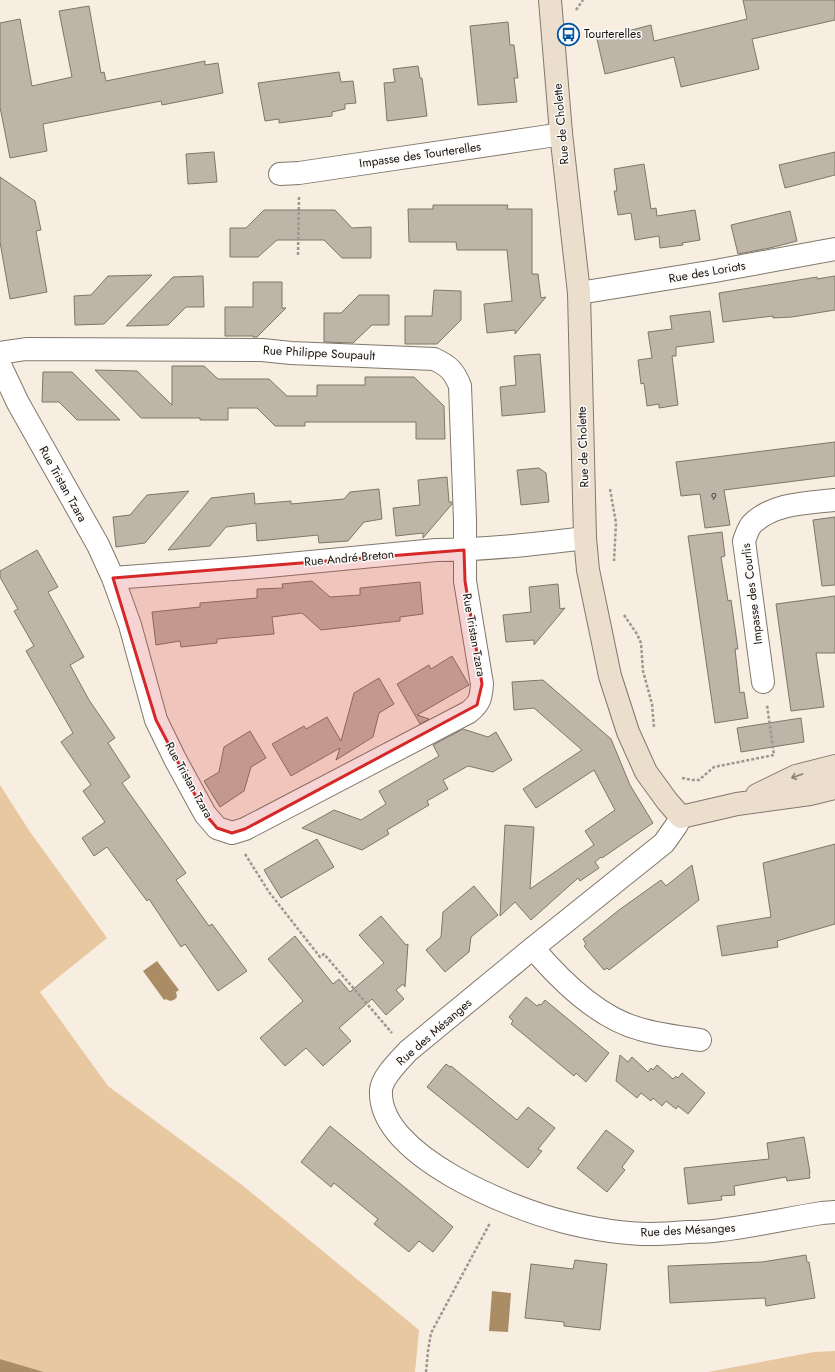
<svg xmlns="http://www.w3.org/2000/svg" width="835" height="1372" font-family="Jost,sans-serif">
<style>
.green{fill:#e7c8a0}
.water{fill:#aa8d65}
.building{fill:#beb5a8;stroke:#7f766a}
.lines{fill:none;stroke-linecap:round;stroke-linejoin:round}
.street-casing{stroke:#81786c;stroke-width:24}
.secondary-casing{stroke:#81786c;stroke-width:24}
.path{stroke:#9e978d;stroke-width:2.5;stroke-dasharray:3 2;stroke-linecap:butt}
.street{stroke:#fff;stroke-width:22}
.secondary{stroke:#ebdecd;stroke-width:22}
.oneway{stroke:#8b8277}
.marked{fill:#d62828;fill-opacity:0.2;stroke:#d62828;stroke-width:3;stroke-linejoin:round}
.labels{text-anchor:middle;stroke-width:3;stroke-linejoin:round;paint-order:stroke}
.number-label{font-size:10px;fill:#3f3a34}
.poi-label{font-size:12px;fill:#15110d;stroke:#fdfbf9;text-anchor:start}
.street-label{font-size:12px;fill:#15110d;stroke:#fdfbf9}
</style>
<rect width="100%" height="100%" fill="#f7ede0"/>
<path class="green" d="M0,785L30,832L107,938L40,992L108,1086L242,1185L419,1330L415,1372H44L0,1359Z
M835,1351V1372H708L814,1352Z"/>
<path class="water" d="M157,961L179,990L176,992L177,997C174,1001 170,1002 166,999L164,1000L143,971Z
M492,1291L511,1293L508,1332L489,1331Z
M0,1359L44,1372H0Z"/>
<path class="building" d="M743,0H835V20L752,39L759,69L681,87L674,57L605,74L597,39L651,25L654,41L747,19Z
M89,6L101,73L104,72L106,81L205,61V65L218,63L223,93L162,105L161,101L43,124L47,151L10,158L0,107V23L20,19L32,86L72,77L59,11Z
M508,22L510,45H514L518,78H514L517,102L478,105L470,26Z
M418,66L420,78H422L427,116L387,121L384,83L395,82L393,69Z
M339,72L341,82L353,81L356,103L345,104V109L332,112V116L279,123V119L265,121L258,83Z
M214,152L217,182L188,184L186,154Z
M835,152V175L785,188L779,165Z
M644,164L651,209L656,208L657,216L695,210L700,240L682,243L683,245L660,248L659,236L635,240L631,213L618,215L614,191H617L614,169Z
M0,177L35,201L41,230L36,231L47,292L10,299L0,242Z
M433,205H508L507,209H532V274H538L541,298L546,297L515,334V330L487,333L484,304L512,301L507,250H457L456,242H409L408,209H433Z
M264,210H335L352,228L371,227V258H342L324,240H277L258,257H230V228H246Z
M790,211L797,241L770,248L738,254L731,225Z
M152,275L104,324L75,325L74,296L91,295L108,276Z
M203,276L204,307H186L168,325L126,326L173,277Z
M835,276V310L792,317L773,318V316L723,322L719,293L817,277V279Z
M253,282H282V308H286L257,337H253V336H225V307H253Z
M434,290L461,291V320L437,344H405V316H432Z
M359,295H389V325H372L353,343L324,342V313H341Z
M710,311L714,342L676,347V356H672L678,405L659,408V404L647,406L644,383L641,384L638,360L652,358L648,332L672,329L670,316Z
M540,354L545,412L502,416L500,387L516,385L514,356Z
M172,366H204L218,379H269L287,396H317V385H365V377H414L444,406L445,439H416V422H305V426H275L257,408H228V420H200V418H141L95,370L137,371L172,405Z
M43,372H72L120,420H77L59,402H42Z
M835,442V476L724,490L730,525L705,528L700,494L681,496L676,462Z
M539,468L546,473L549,502L521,505L517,470Z
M447,477L449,502H452V504L423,538V533L396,536L393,508L420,505L418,480Z
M379,489L382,519L364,522L348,541L319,543L318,535L257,541L256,523L226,527L210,546L168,550L211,498L254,493L255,504L291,501V504L344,499L350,492Z
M189,491L145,543L116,547L113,517L130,515L147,495Z
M835,517V585L822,586L813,520Z
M722,532L725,556L721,557L728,601L731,600L738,649H735L740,693L744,692L748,718L715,723L688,536Z
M37,550L58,587L48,592L84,657L70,665L89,700L115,738L108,743L130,777L122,783L186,873L176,880L209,926L212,924L247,971L218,991L185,944L181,947L149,899L147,901L107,847L94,856L82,838L105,822L83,791L91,785L61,742L73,733L26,651L34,646L14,611L18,609L0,577V571Z
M312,581L330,597L360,595V588L420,582L423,614L400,617V621L321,630L302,613L272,617L274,634L217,639V643L181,647L180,641L156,645L152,612L200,607V603L257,598V589L283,588L282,584Z
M558,584L560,609L565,608L534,645V640L506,642L503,615L531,612L529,587Z
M835,596V653H816L824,707L791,711L776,604Z
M452,656L469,685L417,715L429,719L420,724L397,684L429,665L431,669Z
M379,678L394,704L379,713L373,737L336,760L340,748L291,776L272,744L304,726L306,729L327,717L341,741L354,693Z
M543,680L611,739L630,785L653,823L602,858L601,857L595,862L599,868L580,881L578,878L531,920L515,902L500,916L505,825L534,827L530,889L594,845L585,831L615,810L594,770L536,808L523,789L582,750L534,708L514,710L512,682Z
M801,718L804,742L741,752L737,728Z
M463,729L488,737L496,732L512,760L493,772L468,766L443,780L448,789L427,801L429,805L387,830L389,834L362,850L302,828L334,810L361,820L386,804L379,791L439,756L433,745Z
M250,731L266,758L251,767L244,791L220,807L204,781L219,772L224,747Z
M317,839L334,867L281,898L264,870Z
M835,844V924L777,941L778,947L722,956L717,926L771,917L763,863Z
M692,865L699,900L609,970L607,968L604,970L584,946L586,944L583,939L619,910L661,880L666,886Z
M474,886L498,915L471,937L469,952L445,972L426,950L441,937L443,912Z
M381,916L406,945L408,944L405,987L403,984L396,990L404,999L386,1015L372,999L339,1028L351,1041L323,1066L306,1048L285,1066L260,1038L303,1001L268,959L295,936L333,984L339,979L350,992L384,963L359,935Z
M526,997L537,1006L539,1004L541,1005L545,1000L609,1053L586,1082L576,1073L574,1076L511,1024L513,1021L509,1017Z
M620,1055L628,1062L632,1057L648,1072L651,1068L653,1070L657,1065L673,1079L676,1076L678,1078L682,1073L705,1093L688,1114L678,1106L676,1109L666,1101L662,1106L653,1098L651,1101L641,1093L637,1098L616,1081Z
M446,1064L450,1067L451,1066L517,1120L528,1107L555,1128L538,1149L542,1151L528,1168L427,1087Z
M330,1126L453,1227L433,1252L419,1241L409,1252L374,1224L378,1219L334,1183L331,1187L301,1162Z
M606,1130L634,1151L622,1167L625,1170L607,1192L577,1168Z
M804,1137L810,1173H809L810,1178L787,1181L786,1177L734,1186L735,1195L721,1196L722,1200L688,1204L684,1168L769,1159L767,1143Z
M806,1255L807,1262H809L815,1298L766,1306L765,1298L670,1303L668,1266L762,1262Z
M575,1260L607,1264L600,1330L564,1326V1322L525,1318L531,1264L573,1269Z"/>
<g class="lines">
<defs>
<path id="street" d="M280,174L299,173L549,136L561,133
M579,293L715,271L835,249
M0,353L26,349L262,350L291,353L434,359C449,366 454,371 460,386L465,520V581L482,684C481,698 480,703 469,712L245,829L232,833L217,828L205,814L175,759L156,720L130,625L113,578L98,545L18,403L0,365
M113,578L247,568L436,550C486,550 536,544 585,538
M763,682L744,541C746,536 748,528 752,524C773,503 807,503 835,500
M681,817L676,826L664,843L533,948L408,1051C399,1061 382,1077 381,1090C377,1156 513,1209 565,1222C593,1229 623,1234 651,1234C664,1234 676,1233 688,1232C699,1232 710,1232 721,1230C755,1226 789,1218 822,1213L835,1212
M533,948C560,980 598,1018 640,1029C659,1035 681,1037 700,1040"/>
<path id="secondary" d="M550,0L561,133L579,293L585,538L588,570L610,676L628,732L646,772L667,801L681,817L737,804L810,794L835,788
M757,795L796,776L835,766"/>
</defs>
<use href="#street" class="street-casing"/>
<use href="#secondary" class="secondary-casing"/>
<path class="path" d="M576,10L583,0
M298,255L299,197
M610,489L616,523L614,561
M624,615L637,634L641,643L643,671L652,704L654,727
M682,778L692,780H699L714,767L774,755L767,705
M245,854L269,892L320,957L324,954L392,1033
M426,1372L428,1351L431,1333L490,1223"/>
<use href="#street" class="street"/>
<use href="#secondary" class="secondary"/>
</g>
<defs><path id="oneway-shaft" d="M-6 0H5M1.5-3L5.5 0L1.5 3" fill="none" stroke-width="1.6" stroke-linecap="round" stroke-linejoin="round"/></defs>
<use class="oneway" href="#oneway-shaft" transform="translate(797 776) rotate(161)"/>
<path class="marked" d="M464,550L465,581L482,684L477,705L245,829L232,833L217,828L205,814L156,720L113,578Z"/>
<defs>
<symbol id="bus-ring" viewBox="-11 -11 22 22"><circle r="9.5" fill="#fdfbf9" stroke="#0155a3" stroke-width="1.5"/><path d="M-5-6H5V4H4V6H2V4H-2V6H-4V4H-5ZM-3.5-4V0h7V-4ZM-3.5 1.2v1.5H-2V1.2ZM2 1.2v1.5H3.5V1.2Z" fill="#0155a3"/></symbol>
</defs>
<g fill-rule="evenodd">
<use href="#bus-ring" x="556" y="22" width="25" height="25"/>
</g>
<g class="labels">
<g class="number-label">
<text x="714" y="500">9</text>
</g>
<g class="poi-label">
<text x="584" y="38">Tourterelles</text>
</g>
<g class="street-label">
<text transform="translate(561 124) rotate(-95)" y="4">Rue de Cholette</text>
<text transform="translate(420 155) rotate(-8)" y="4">Impasse des Tourterelles</text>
<text transform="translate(707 272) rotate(-10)" y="4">Rue des Loriots</text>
<text transform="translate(319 353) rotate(3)" y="4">Rue Philippe Soupault</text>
<text transform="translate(583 447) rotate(-92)" y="4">Rue de Cholette</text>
<text transform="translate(63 484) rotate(61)" y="4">Rue Tristan Tzara</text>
<text transform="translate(349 558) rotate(-5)" y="4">Rue André Breton</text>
<text transform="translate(752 594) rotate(-97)" y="4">Impasse des Courlis</text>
<text transform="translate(474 635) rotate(80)" y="4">Rue Tristan Tzara</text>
<text transform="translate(189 780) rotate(61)" y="4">Rue Tristan Tzara</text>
<text transform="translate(434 1032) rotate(-41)" y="4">Rue des Mésanges</text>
<text transform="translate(688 1230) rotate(-3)" y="4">Rue des Mésanges</text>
</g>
</g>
</svg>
